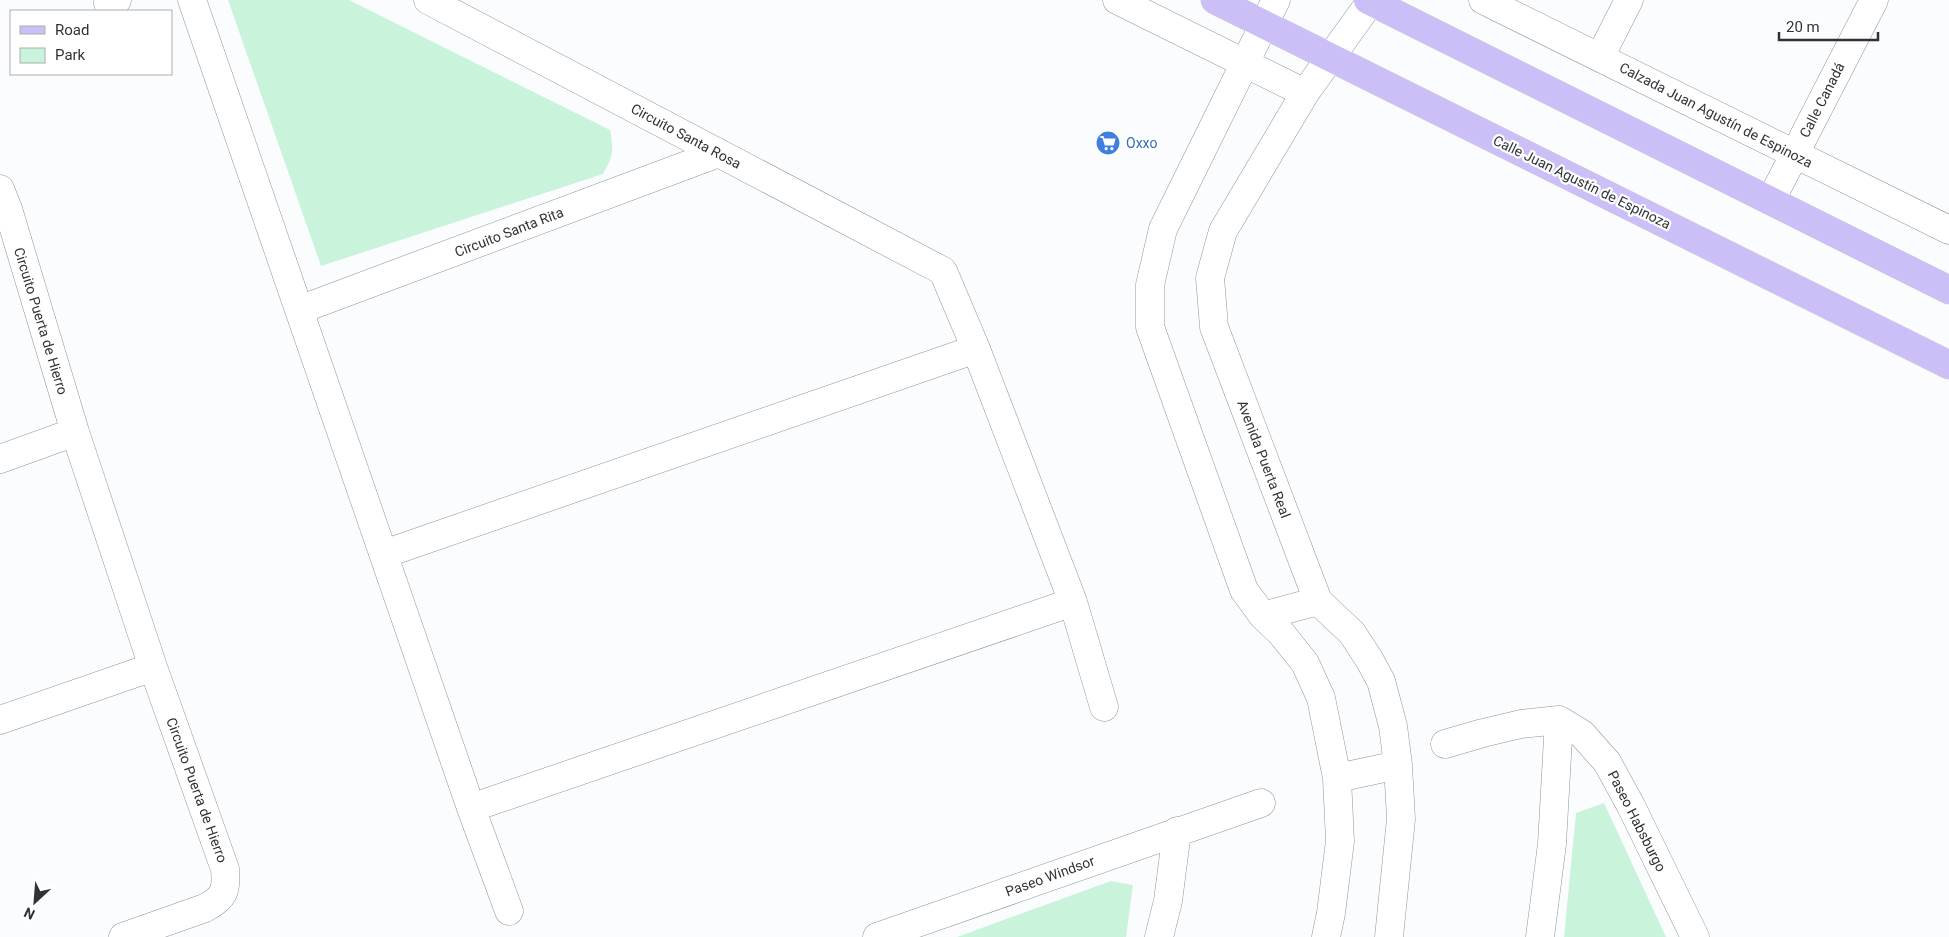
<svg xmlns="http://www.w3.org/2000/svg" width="1949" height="937" font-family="Roboto,sans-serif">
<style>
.green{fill:#c9f4db}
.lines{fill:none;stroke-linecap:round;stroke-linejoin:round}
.minor-casing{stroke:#8d969e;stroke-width:29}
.tertiary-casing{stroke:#8d969e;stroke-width:29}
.primary-casing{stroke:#d5d6d7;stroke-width:29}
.minor{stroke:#fff;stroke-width:28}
.tertiary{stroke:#fff;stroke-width:28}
.primary{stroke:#ccbff7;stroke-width:28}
.labels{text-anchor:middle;stroke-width:4.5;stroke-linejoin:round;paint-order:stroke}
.street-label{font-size:14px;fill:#2f3337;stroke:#fff}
.shop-label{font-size:14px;fill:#366cbe;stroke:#fff;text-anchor:start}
</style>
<rect width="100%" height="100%" fill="#fafcfe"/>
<path class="green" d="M228,0H349L610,130C614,150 613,157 603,174L321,266Z
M1604,803L1666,937H1564L1576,813Z
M1111,881L1133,885L1126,937H957Z"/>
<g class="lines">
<defs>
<path id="minor" d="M192,0L471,808L509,911
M428,0L943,271L976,349L1073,602L1104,707
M1117,0L1305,93
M1483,0L1949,230
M108,3L117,0
M1600,57L1629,0
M0,189L8,209L75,432L153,667L225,869C227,891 224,898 205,908L123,937
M1771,200L1874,0
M299,310L719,153
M0,459L75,432
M384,554L976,349
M0,720L153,667
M1445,744L1483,733L1521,724L1559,720L1582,734L1607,762L1631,806L1695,937
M471,808L1073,602
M877,937L1261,803
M1159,937L1168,901L1177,831
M1540,937L1552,844L1559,720"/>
<path id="tertiary" d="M1276,0L1163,229L1150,285V327L1244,590L1263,616L1281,633L1305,663L1321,698L1337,778L1340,841L1331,913L1326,937
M1371,1L1305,93L1223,231L1210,278L1214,327L1318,601L1352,633L1369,659L1381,681L1393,726L1398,765L1401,819L1389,937
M1263,616L1318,601
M1337,778L1398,765"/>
<path id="primary" d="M1215,0L1949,365
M1368,0L1949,290"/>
</defs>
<use href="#minor" class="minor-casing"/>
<use href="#tertiary" class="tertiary-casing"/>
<use href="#primary" class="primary-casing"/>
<use href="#minor" class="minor"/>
<use href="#tertiary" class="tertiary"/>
<use href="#primary" class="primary"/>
</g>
<defs>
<symbol id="supermarket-disc" viewBox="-11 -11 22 22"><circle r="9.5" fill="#3f7fe0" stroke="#fff"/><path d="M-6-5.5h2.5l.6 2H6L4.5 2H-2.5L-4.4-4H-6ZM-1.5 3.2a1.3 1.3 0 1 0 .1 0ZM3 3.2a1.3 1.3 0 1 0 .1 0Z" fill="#fff"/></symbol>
</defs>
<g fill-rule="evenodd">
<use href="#supermarket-disc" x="1094" y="129" width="28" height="28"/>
</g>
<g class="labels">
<g class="street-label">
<text transform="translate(1822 100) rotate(-63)" y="5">Calle Canadá</text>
<text transform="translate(1716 115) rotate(27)" y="5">Calzada Juan Agustín de Espinoza</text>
<text transform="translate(686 136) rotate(28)" y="5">Circuito Santa Rosa</text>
<text transform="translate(1582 182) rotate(26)" y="5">Calle Juan Agustín de Espinoza</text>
<text transform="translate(509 232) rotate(-21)" y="5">Circuito Santa Rita</text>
<text transform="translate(41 321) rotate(73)" y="5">Circuito Puerta de Hierro</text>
<text transform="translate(1264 459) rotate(69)" y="5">Avenida Puerta Real</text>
<text transform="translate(197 790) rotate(70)" y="5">Circuito Puerta de Hierro</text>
<text transform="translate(1637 821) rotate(63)" y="5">Paseo Habsburgo</text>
<text transform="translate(1050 876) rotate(-20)" y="5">Paseo Windsor</text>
</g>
<g class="shop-label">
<text x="1126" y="148">Oxxo</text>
</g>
</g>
<rect x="10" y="10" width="162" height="65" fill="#ffffff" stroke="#acadaf"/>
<rect x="20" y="26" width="25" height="8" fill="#ccbff7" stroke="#acadaf"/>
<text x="55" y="35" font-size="15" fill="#2f3337">Road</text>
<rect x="20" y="48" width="25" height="15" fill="#c9f4db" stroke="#acadaf"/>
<text x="55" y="60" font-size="15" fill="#2f3337">Park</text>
<g transform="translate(35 902) rotate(206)" stroke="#ffffff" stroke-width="4" paint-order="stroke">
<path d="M0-4L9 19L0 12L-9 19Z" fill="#2f3337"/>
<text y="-8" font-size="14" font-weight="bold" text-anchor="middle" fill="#2f3337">N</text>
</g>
<path d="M1779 32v8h99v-8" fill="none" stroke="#2f3337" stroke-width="2.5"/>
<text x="1786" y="32" font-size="15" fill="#2f3337" stroke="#ffffff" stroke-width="4" paint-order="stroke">20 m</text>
</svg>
